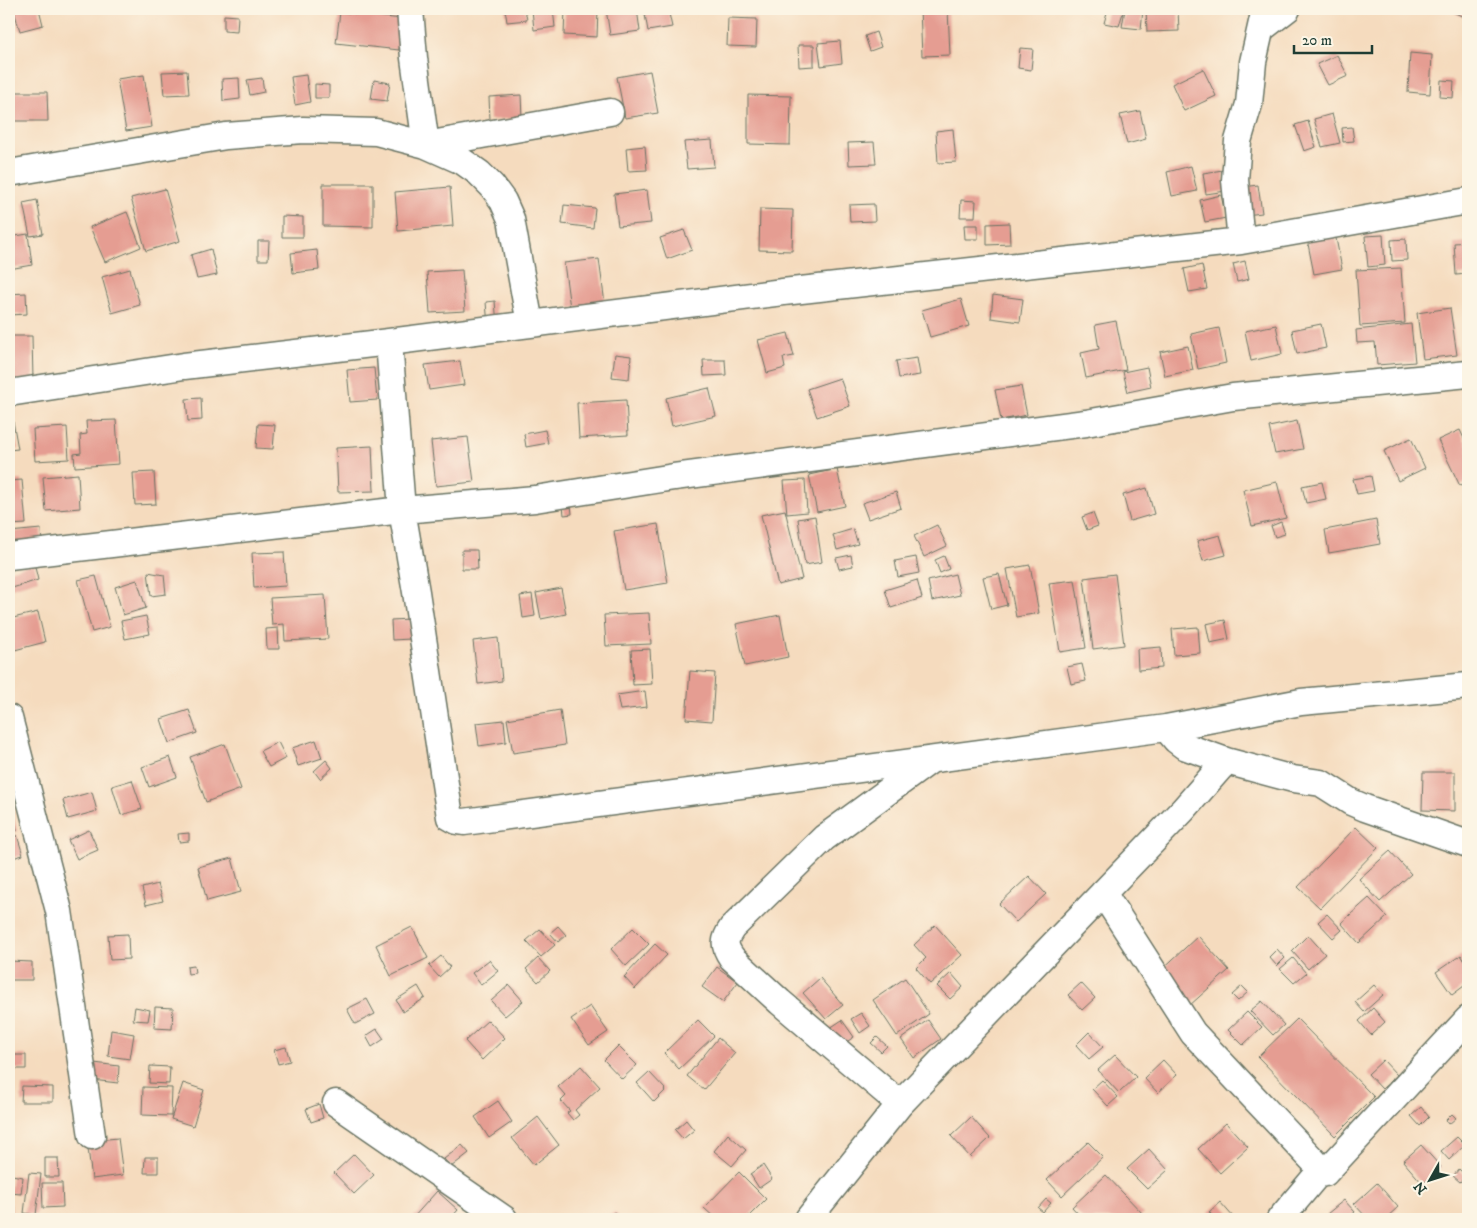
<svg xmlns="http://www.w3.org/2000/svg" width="1477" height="1228" font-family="'IM FELL DW Pica',serif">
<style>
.building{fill:#e59d92}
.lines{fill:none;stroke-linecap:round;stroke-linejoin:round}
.minor-casing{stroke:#6a7464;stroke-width:29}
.minor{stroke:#fff;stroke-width:26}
</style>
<rect width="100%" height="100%" fill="#fcf5e5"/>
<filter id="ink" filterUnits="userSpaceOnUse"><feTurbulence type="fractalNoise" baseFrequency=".02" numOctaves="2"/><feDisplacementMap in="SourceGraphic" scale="10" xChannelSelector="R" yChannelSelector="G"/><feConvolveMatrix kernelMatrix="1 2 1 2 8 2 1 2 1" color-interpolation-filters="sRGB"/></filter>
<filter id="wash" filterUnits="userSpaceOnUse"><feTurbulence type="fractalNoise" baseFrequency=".0096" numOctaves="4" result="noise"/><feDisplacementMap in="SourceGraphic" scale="20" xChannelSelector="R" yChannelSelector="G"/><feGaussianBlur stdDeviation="1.12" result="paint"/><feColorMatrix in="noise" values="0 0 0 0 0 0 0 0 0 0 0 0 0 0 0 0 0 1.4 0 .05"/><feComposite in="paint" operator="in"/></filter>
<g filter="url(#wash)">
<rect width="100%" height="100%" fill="#f5dbbe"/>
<g id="blocks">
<path class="building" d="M24,9H39L43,25L20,31L14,11Z
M505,9H525L527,20L507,22Z
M532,9H553L555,27L534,30Z
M565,9L598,10L597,37L564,35Z
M606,9H637L640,31L610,35Z
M644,9H668L672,27L648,31Z
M920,9H948L950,55L922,56Z
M1108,9H1124L1119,26L1104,23Z
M1125,9L1143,10L1141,29L1122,27Z
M1146,9H1178L1179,31L1147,32Z
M1454,9H1468V19L1453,12Z
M340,12L402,19L399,50L336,43Z
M224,15L238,16L237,32L224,31Z
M728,18L757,19L756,47L727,46Z
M876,32L881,47L870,51L865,36Z
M840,41L842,63L821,66L818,43Z
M798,45H814V66L799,67Z
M1020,48L1033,49L1031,70L1018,68Z
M1410,53L1432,55L1430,94L1408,92Z
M1337,55L1348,76L1328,85L1317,64Z
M1203,69L1216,96L1184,111L1172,84Z
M187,71L189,94L164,95L162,72Z
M650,71L658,113L625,118L617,77Z
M144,75L152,127L126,131L117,79Z
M306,75L310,102L295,105L291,77Z
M239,78L240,99L223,101L222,79Z
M262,78L264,92L250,95L247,80Z
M374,80L390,83L387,101L371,99Z
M1441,80L1454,81L1453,98L1440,97Z
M315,84L329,85V98H315Z
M9,92H47L48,121H10Z
M521,95L522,118L490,120L489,97Z
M748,95L791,96L790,145L748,144Z
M1140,111L1146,139L1127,144L1120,115Z
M1332,114L1340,143L1322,147L1314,119Z
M1308,121L1316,147L1304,151L1295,125Z
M1352,127L1354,141L1343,142L1342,128Z
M953,129L956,162L938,163L936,131Z
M712,140L714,167L687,169L684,142Z
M874,142L876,164L849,165L848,143Z
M645,146L647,170L628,171L626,148Z
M1191,166L1197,191L1172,196L1167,172Z
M1223,170L1226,191L1206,194L1203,173Z
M323,184H373V227L323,226Z
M1258,185L1262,213L1246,215L1242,187Z
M450,187L453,226L398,231L395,192Z
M165,189L180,241L146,251L131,198Z
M647,190L651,223L618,226L614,194Z
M1221,195L1226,218L1205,222L1200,200Z
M37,200L43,234L30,236L23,203Z
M961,200L976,201L975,217H960Z
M874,204L875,221L850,222L849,205Z
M564,205L595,208L593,228L562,224Z
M760,209L793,210L792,251L759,250Z
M127,212L141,247L105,262L90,227Z
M282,216L303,217V237H282Z
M1009,223L1010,244L987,245V224Z
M964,225H978V239H965Z
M684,230L692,250L667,259L660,238Z
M1335,233L1342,269L1314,274L1307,239Z
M28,234L32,265L9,269V237Z
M1383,235L1385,265L1368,267L1365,236Z
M1406,239L1407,260L1392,261L1391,240Z
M258,241H269L268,260H258Z
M1468,242V274L1456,275L1454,243Z
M211,249L217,275L197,279L191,255Z
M317,250L319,270L293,273L291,253Z
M599,259L605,304L570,308L564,263Z
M1245,261L1249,279L1237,282L1233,264Z
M1202,265L1207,289L1189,292L1184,269Z
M1401,268L1405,323L1360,326L1356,270Z
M130,269L140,305L112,313L102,277Z
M462,270L465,311L430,313L427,272Z
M26,293L27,314L9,315V294Z
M993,295L1023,299L1020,322L991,318Z
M961,299L969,326L930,337L922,310Z
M495,301L497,325L488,326L486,302Z
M1450,308L1457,355L1423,359L1417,313Z
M1116,321L1126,370L1086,378L1081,353L1099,349L1095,325Z
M1321,324L1326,348L1297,354L1292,330Z
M1411,324L1415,362L1377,365L1375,342L1357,343L1356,330Z
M1276,325L1282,354L1251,361L1245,331Z
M1219,328L1226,363L1198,369L1191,334Z
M788,333L794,356L783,358L785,368L767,373L758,340Z
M1468,334V352L1463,336Z
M10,336H32L33,380L9,381V354H11Z
M1188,346L1193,370L1165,376L1160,352Z
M615,354L631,356L629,379L612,377Z
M917,358L920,375L899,378L896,361Z
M703,360H725L726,375L704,376Z
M460,361L464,385L429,390L425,365Z
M1147,367L1151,387L1128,392L1123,372Z
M374,368L377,400L350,402L347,370Z
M840,378L850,406L817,417L807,389Z
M1021,386L1027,415L1001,420L995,390Z
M709,388L716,416L672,426L666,398Z
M201,398L202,420L188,421L186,399Z
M626,400L628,435L579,438L577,403Z
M116,420L119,464L75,467L74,454L81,453L80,435L87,434L86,421Z
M13,421L18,449L9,450V422Z
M1297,421L1303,449L1275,454L1269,427Z
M258,424L275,425L273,449L256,448Z
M67,427L69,459L35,461L33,429Z
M545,430L548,443L526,447L524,434Z
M1460,430L1468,447V482L1460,486L1438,440Z
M468,437L474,482L436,486L431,441Z
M1411,438L1425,468L1398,481L1384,451Z
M372,446L374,491L338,492L336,448Z
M837,469L845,506L817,512L809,475Z
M154,472L156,504L135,505L133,473Z
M78,474L80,508L46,511L43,477Z
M1371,476L1374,491L1357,494L1353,479Z
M22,480L26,524L9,525V481Z
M805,480L807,512L787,514L784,481Z
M1277,482L1286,518L1252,526L1243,490Z
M1322,482L1326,499L1306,503L1302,486Z
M1147,488L1154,514L1130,521L1123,495Z
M896,492L901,508L868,519L862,503Z
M571,505L572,514L564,515L563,506Z
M785,510L802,579L778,585L761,515Z
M1093,513L1098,526L1087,530L1082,517Z
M815,516L822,562L805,565L798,519Z
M1376,520L1380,544L1329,553L1325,530Z
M1281,522L1285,534L1275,537L1271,526Z
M658,524L668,583L624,590L614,531Z
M937,525L947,546L924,557L914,536Z
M41,529L42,547L9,550V532Z
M853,529L858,544L837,550L833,535Z
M1220,535L1226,555L1203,561L1197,541Z
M462,550H477L478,569H462Z
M284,552L286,586L254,588L252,553Z
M851,555L853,566L839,569L836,558Z
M944,556L949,569L940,573L935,560Z
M916,557L919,573L898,577L895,561Z
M34,563L38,580L9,589V571Z
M1030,565L1039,613L1016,617L1007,569Z
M148,572L164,575L166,594L151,596Z
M955,574L960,595L932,601L928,581Z
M999,574L1007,605L991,609L983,577Z
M1115,574L1124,645L1093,649L1084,578Z
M96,576L110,627L92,632L78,580Z
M137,580L146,608L123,615L115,587Z
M917,580L922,598L891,608L885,590Z
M1075,580L1086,648L1060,652L1049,583Z
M561,588L566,614L541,619L536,593Z
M532,594L535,616L523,618L520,596Z
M325,595L328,639L285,641L284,624L272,625L270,598Z
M38,612L45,642L11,651L9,644V619Z
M649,613L651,644L606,646L604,615Z
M780,615L788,657L745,666L736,624Z
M146,616L150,634L125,639L121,621Z
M410,619L411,639L392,640L391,620Z
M1225,620L1229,639L1210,643L1206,624Z
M1198,627L1200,653L1174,655L1172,629Z
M278,628L279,649H267L266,629Z
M498,638L502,681L478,684L473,641Z
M1161,647L1162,668L1138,670L1137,649Z
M650,649L652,684L633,685L631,650Z
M1082,664L1086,681L1071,684L1067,667Z
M690,671L715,673L712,721L686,719Z
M645,691L647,707L620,710L617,695Z
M189,710L197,733L169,743L161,719Z
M560,710L565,745L513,753L507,719Z
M504,720L506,742L479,746L476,723Z
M316,740L322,758L298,766L292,748Z
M278,742L286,758L269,767L260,751Z
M225,744L241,789L206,802L190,757Z
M170,757L177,777L149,787L142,767Z
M326,760L332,768L320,779L314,771Z
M1423,772H1455V811L1422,810Z
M132,780L142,809L121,815L112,786Z
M92,792L97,811L68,819L63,800Z
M11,805L17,831L9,833V806Z
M1356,827L1378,848L1320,908L1298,887Z
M89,830L98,850L77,859L68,840Z
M189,833V841L179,842L178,834Z
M17,835L23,855L9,859V837Z
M1390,851L1411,874L1380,902L1359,879Z
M232,858L241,892L207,901L198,867Z
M1029,876L1046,894L1016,922L999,904Z
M158,884L163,901L146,905L142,888Z
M1369,898L1387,917L1359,943L1341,923Z
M1327,914L1342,930L1333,938L1318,922Z
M935,925L962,955L930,984L916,968L926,958L914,945Z
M558,926L566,935L558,942L550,933Z
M412,927L428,958L391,976L376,945Z
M633,928L649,944L626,966L611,949Z
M540,929L555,945L541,957L526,941Z
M128,934L129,959L110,960L108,935Z
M1308,935L1325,954L1308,969L1292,951Z
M1198,936L1229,970L1189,1006L1159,972Z
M655,944L667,955L635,989L624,977Z
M1277,949L1285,958L1277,966L1269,957Z
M1461,955L1468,966V983L1452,995L1436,972Z
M441,956L450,967L439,977L429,966Z
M538,958L550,971L538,982L526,969Z
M1293,958L1306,973L1294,983L1280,969Z
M489,960L498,971L481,985L472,973Z
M9,961L32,962V980H9Z
M194,966L195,973L188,974L187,967Z
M717,967L738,982L723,1002L702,987Z
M951,973L963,987L950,999L937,986Z
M820,978L843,1005L826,1019L803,993Z
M905,978L929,1014L897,1036L873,1000Z
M1081,983L1095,998L1082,1010L1068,995Z
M509,985L523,1001L505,1016L491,1001Z
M1374,985L1383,995L1364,1012L1355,1002Z
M418,986L425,998L403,1012L396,1000Z
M1242,986L1248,992L1238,1001L1232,995Z
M367,999L375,1014L355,1024L347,1009Z
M1262,1001L1284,1025L1273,1035L1250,1011Z
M590,1006L608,1032L589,1045L571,1019Z
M135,1007L150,1010L148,1021L133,1020Z
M155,1007L173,1008L172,1029L154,1028Z
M1373,1008L1385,1022L1371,1035L1359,1021Z
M1247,1012L1262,1027L1243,1045L1228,1030Z
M861,1013L870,1026L860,1033L851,1019Z
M1297,1019L1374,1097L1335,1136L1258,1057Z
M488,1020L505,1038L482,1060L465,1041Z
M698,1020L714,1036L679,1069L664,1053Z
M842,1020L854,1037L839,1047L827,1030Z
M928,1020L941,1039L914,1058L901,1039Z
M377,1029L384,1039L372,1047L366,1036Z
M111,1030L134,1034L130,1059L108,1056Z
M1089,1032L1103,1047L1089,1059L1076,1045Z
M877,1037L887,1046L881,1052L871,1043Z
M718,1038L735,1053L704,1090L687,1076Z
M618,1046L637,1065L622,1079L604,1060Z
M286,1047L290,1061L278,1064L274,1050Z
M9,1055H26V1069H9Z
M1115,1055L1136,1077L1119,1093L1098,1070Z
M1163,1060L1177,1075L1158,1093L1144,1078Z
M1383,1060L1397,1075L1382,1089L1368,1074Z
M94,1063L119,1066L118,1083L92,1080Z
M150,1066L170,1067L169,1084L149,1083Z
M581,1066L600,1087L575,1110L579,1115L573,1120L567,1113L570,1111L561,1101L566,1096L558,1087Z
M649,1072L666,1090L654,1102L637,1083Z
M1102,1080L1118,1097L1108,1106L1092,1089Z
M183,1083L204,1090L193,1126L171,1119Z
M22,1086L53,1087V1102H21Z
M143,1087L172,1088L171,1116L142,1115Z
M498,1101L512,1122L489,1138L475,1117Z
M319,1104L323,1118L311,1122L306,1109Z
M1421,1107L1429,1117L1420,1126L1411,1116Z
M1452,1114L1456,1118L1449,1124L1446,1120Z
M538,1117L559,1145L534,1165L512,1138Z
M971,1117L990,1138L970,1157L951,1136Z
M686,1120L694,1130L683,1139L675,1130Z
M1226,1123L1248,1147L1220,1173L1198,1149Z
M728,1134L746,1150L732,1166L714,1151Z
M1457,1137L1465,1145L1449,1160L1441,1151Z
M118,1138L123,1175L92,1179L87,1141Z
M1088,1142L1103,1157L1062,1196L1047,1180Z
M462,1145L469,1153L451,1167L444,1159Z
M1421,1145L1441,1167L1423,1184L1403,1161Z
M1149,1149L1168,1170L1147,1189L1127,1169Z
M354,1154L374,1175L354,1194L334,1173Z
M145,1157H158V1173H144Z
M45,1158H58L59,1177H45Z
M763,1165L772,1179L759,1188L750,1174Z
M1459,1169L1466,1176L1460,1182L1453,1176Z
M739,1172L766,1199L746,1219H716L704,1208Z
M29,1173L41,1174L36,1215L24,1213Z
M12,1175L23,1177L21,1194L10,1193Z
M1106,1175L1143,1214L1137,1219H1083L1072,1207Z
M42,1183H62L63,1207L43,1208Z
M1377,1183L1398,1207L1385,1219H1368L1354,1204Z
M437,1191L458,1210L450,1219H412Z
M1046,1199L1051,1203L1043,1212L1038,1208Z
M1344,1200L1355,1212L1347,1219H1331L1327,1214Z
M1220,1202L1235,1219H1216L1209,1212Z
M9,1204H11L12,1218H9Z
M614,1212L622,1219H607Z"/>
</g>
</g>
<g filter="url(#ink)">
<use href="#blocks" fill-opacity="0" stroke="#6a7464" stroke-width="1"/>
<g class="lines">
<defs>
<path id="minor" d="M410,9L414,58L426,145L610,112
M1261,29L1287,9
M9,173L226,136L303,130L376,132L426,145L462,161L479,173L492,186L503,201L511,219L530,324
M1241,241L1235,180L1238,141L1249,104L1253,62L1265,9
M389,342L402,510L416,592L450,817L457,821L464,822L1166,728L1301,702L1468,686
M9,393L184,366L389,342L783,292L1241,241L1468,201
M9,556L402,510L535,499L674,477L1086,423L1233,397L1468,374
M9,718L59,911L92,1136
M1166,728L1176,740L1184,746L1226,761L1293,779L1321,783L1351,802L1365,808L1468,844
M1103,893L1193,1033L1325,1173
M336,1103L504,1219
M900,1104L780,1002L732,958C723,945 724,940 732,928L824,838L928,762
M808,1219L900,1104L1183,810L1226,761
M1280,1219L1317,1175L1325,1173L1468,1019"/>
</defs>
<use href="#minor" class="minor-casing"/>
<use href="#minor" class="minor"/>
</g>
</g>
<rect width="1477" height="1228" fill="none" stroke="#fcf5e5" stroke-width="30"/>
<g transform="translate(1430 1180) rotate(231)" stroke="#fcf5e5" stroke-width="4" paint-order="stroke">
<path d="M0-4L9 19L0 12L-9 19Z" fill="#1f3d34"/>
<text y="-8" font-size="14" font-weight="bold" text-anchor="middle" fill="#1f3d34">N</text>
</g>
<path d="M1294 45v8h78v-8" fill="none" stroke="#1f3d34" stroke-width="2.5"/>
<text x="1302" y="45" font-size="15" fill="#1f3d34" stroke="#fcf5e5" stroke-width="4" paint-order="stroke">20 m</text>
</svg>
